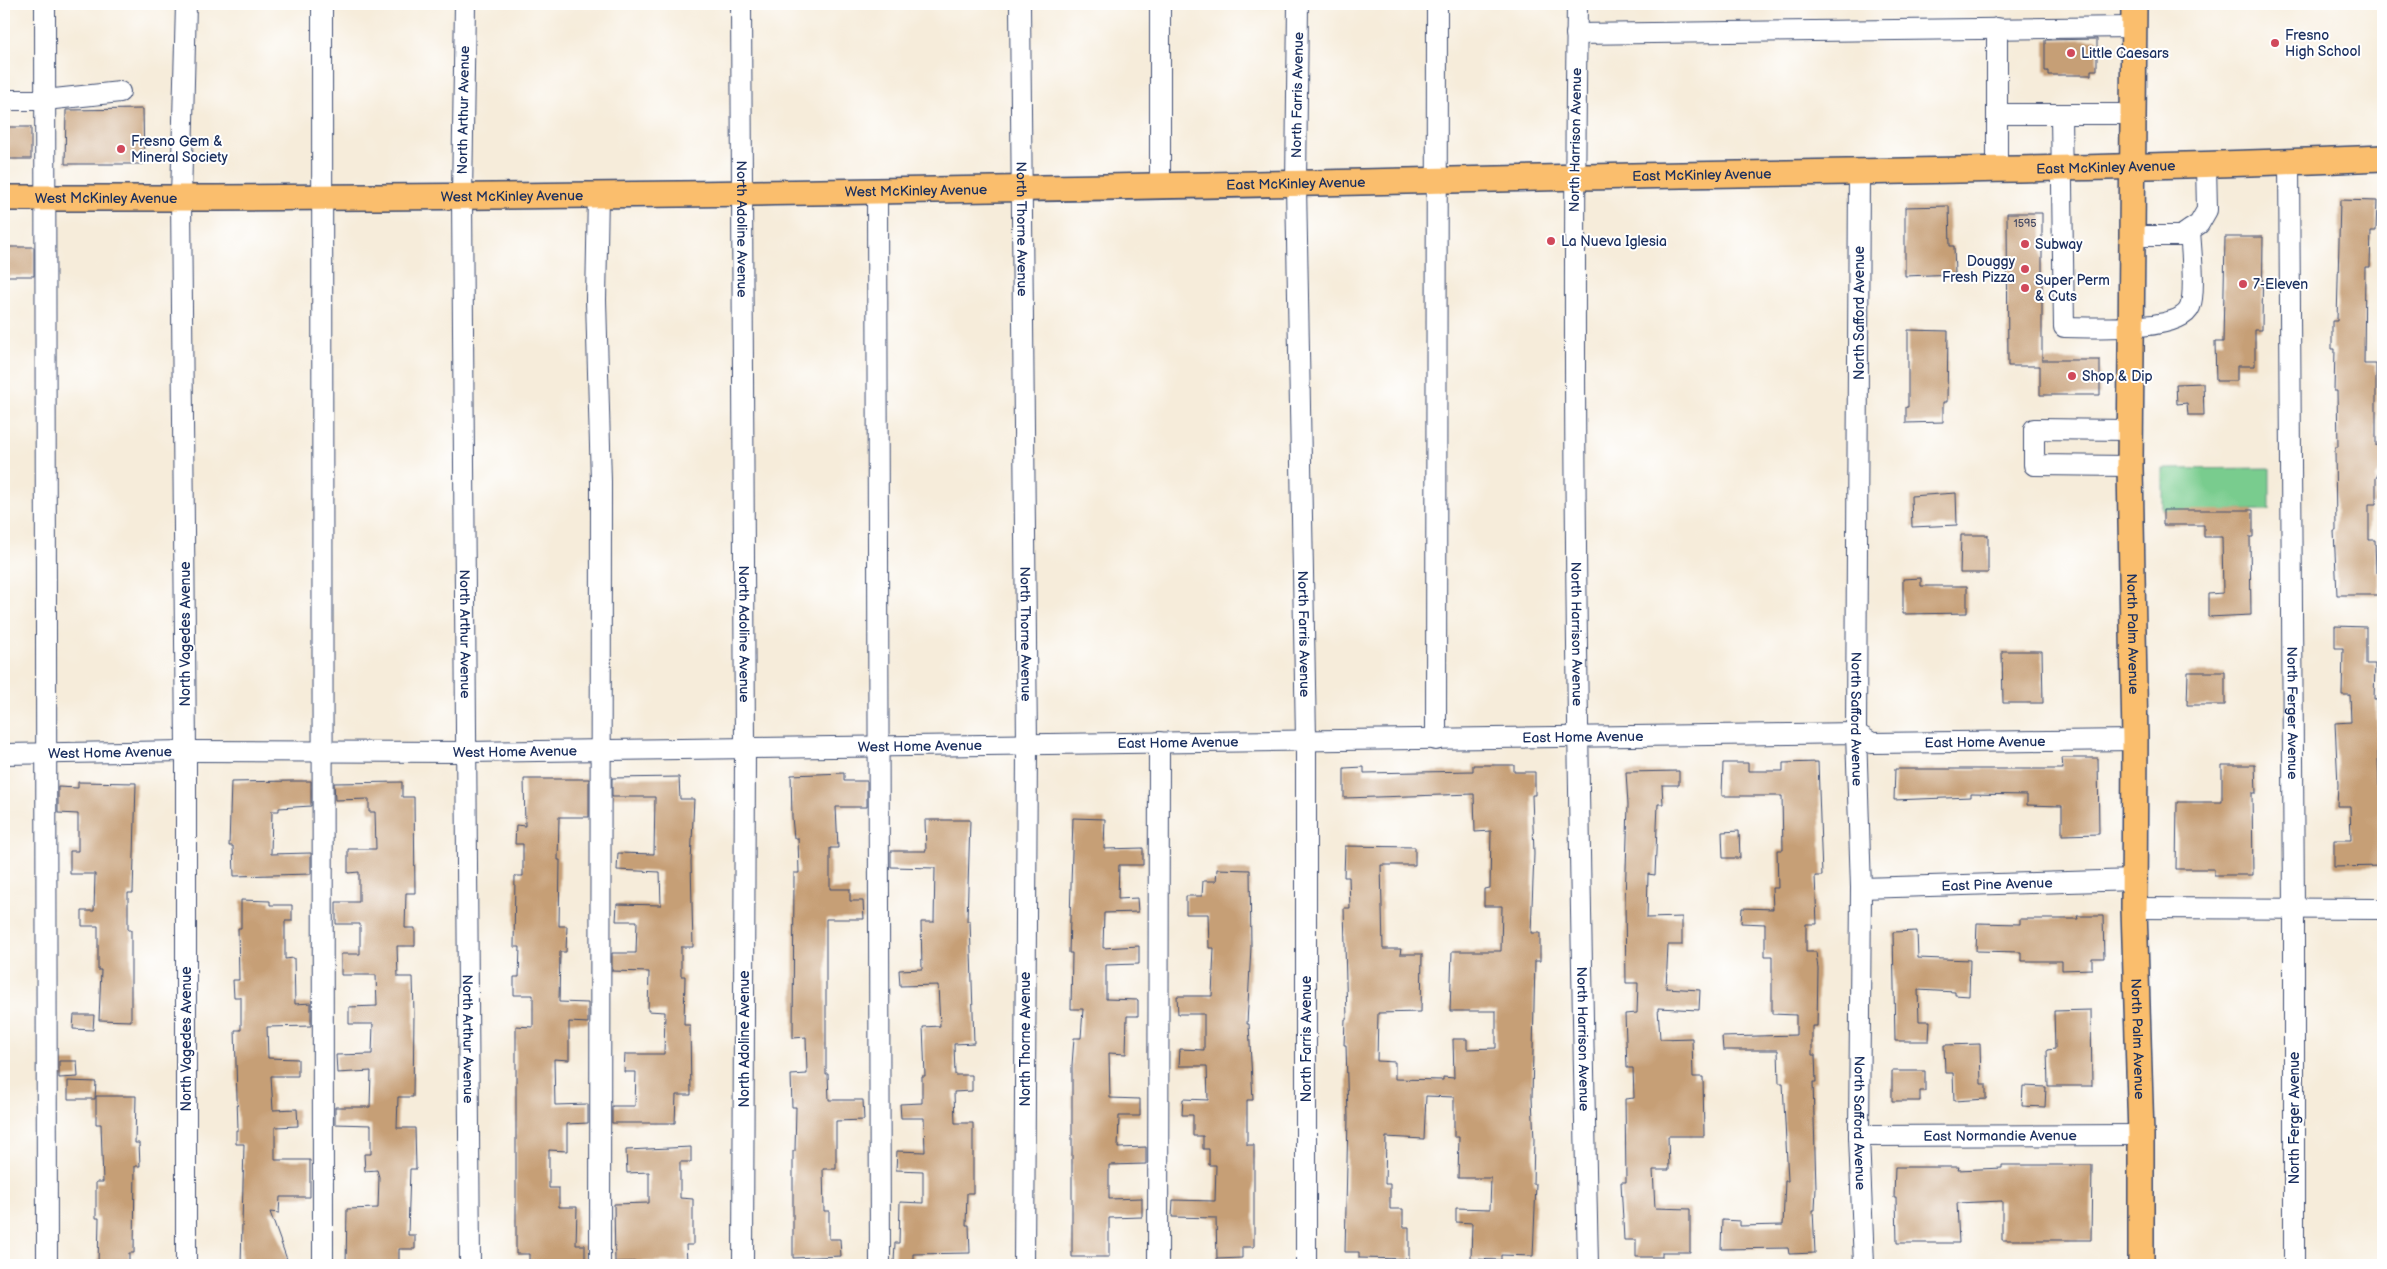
<svg xmlns="http://www.w3.org/2000/svg" width="2387" height="1269" font-family="'Balsamiq Sans',sans-serif">
<style>
.green{fill:#79cc8e;stroke:#4a7e76}
.building{fill:#c69f76}
.lines{fill:none;stroke-linecap:round;stroke-linejoin:round}
.minor-casing{stroke:#3c4b71;stroke-width:22}
.major-casing{stroke:#3c4b71;stroke-width:28}
.minor{stroke:#fff;stroke-width:20}
.major{stroke:#fabe6d;stroke-width:25}
.poi-dot{fill:#d1495b;stroke:#fff;stroke-width:2}
.labels{text-anchor:middle;stroke-width:4;stroke-linejoin:round;paint-order:stroke}
.number-label{font-size:11px;fill:#464b64}
.poi-label{font-size:14px;fill:#1b2f5e;stroke:#fff;text-anchor:start}
.street-label{font-size:14px;fill:#1b2f5e;stroke:#fff}
</style>
<rect width="100%" height="100%" fill="#fff"/>
<filter id="ink" filterUnits="userSpaceOnUse"><feTurbulence type="fractalNoise" baseFrequency=".02" numOctaves="2"/><feDisplacementMap in="SourceGraphic" scale="10" xChannelSelector="R" yChannelSelector="G"/><feConvolveMatrix kernelMatrix="1 2 1 2 8 2 1 2 1" color-interpolation-filters="sRGB"/></filter>
<filter id="wash" filterUnits="userSpaceOnUse"><feTurbulence type="fractalNoise" baseFrequency=".0096" numOctaves="4" result="noise"/><feDisplacementMap in="SourceGraphic" scale="20" xChannelSelector="R" yChannelSelector="G"/><feGaussianBlur stdDeviation="1.12" result="paint"/><feColorMatrix in="noise" values="0 0 0 0 0 0 0 0 0 0 0 0 0 0 0 0 0 1.4 0 .05"/><feComposite in="paint" operator="in"/></filter>
<g filter="url(#wash)">
<rect width="100%" height="100%" fill="#f6ecda"/>
<path class="green" d="M2270,468V510L2163,511V469Z"/>
<g id="blocks">
<path class="building" d="M2097,39V70H2091V75H2048V71H2045V40Z
M143,109L144,164H65L66,110Z
M4,127H31V159H4Z
M2340,200L2377,201L2376,231H2371L2370,267H2365L2364,364H2376V446L2383,445V466L2376,478V504H2369V540H2375L2376,572H2379V595H2337L2334,531H2336L2335,447H2338L2337,391H2334L2335,349H2332V321H2337Z
M1949,206L1950,246H1954L1955,274L1905,276V207Z
M2007,213H2042V360H2100V395H2040V366H2008Z
M2225,237H2263L2262,330H2255V366H2237V381H2216L2215,342H2223Z
M4,247H34V276H4Z
M1908,330L1948,331L1947,402H1943V422L1906,423V407H1908Z
M2203,383L2204,415H2188L2187,403L2177,404L2176,384Z
M1956,493L1957,525L1912,527L1911,496Z
M2163,510H2253V537H2250L2251,615L2208,617V594L2223,593L2222,537H2204V525H2163Z
M1961,535H1988V573H1960Z
M1921,578V586H1967V613L1903,614V579Z
M2335,626L2366,627V664H2375L2374,699H2376L2379,786H2382L2383,866L2334,867V840H2351L2350,806H2337L2338,785L2335,723L2351,722L2350,695H2342L2343,648H2335Z
M2002,651H2042L2043,703H2003Z
M2188,672H2225V705H2187Z
M2062,758H2098L2099,834L2062,835V806L2027,805V795L1971,794V797L1894,800L1895,769H2063Z
M1818,762L1822,876H1815L1817,924H1806V952H1816L1818,969L1817,1026H1812V1055H1815L1816,1082H1813L1816,1188L1815,1210H1813L1815,1253L1789,1254L1788,1248L1721,1249L1722,1220L1740,1221V1226L1783,1225L1785,1181H1788L1783,1083H1779L1778,1050H1723L1722,1037L1796,1035V1015L1772,1014V956H1765V924L1741,923L1742,908L1773,909L1772,888H1778L1777,850H1783L1782,796H1722L1723,763H1748V771H1783V763Z
M1473,765H1514V772H1535V795H1532L1534,854L1531,933H1540V961H1535L1534,1005L1532,1098L1534,1140L1533,1184H1536L1533,1256L1501,1255V1260L1471,1259L1472,1223L1456,1222V1208L1490,1209L1491,1178H1458L1459,1137H1454V1097L1426,1096L1424,1139L1386,1137L1385,1184H1390V1209H1403V1227H1409V1259L1359,1258V1252H1345L1348,1118L1346,1045H1344L1345,1019H1347L1344,908H1350L1349,877H1344L1345,846L1415,847V865H1381L1383,949H1401L1400,954H1422L1421,1012L1378,1013L1377,1061L1395,1062V1079L1443,1080V1077L1454,1078L1453,1039H1467V1049L1496,1048V1011H1450L1452,951H1501L1502,906H1484V889L1490,888L1491,831L1475,832L1474,794L1344,798V768L1364,767V773L1473,771Z
M2222,765H2255L2256,793H2252L2253,875H2214V869H2176L2177,802H2222Z
M1679,771V785H1662L1663,804H1658L1655,875L1648,874L1647,918L1682,917V945H1668L1666,988L1700,990L1699,1010L1658,1008L1660,1039L1692,1038L1693,1077H1703L1704,1136H1668L1669,1170H1653L1655,1208L1690,1209V1252H1662V1257H1636V1240H1624L1621,1182H1626L1625,1099L1634,1098L1633,1068H1627L1625,1014L1637,1013L1638,983H1626L1625,901L1628,805L1626,772Z
M844,773V781H867V807H836L838,848H830V889H850V901H863L864,919H826V1074H828L829,1100H863L864,1120L836,1121V1169H823L824,1211H829V1239H840L841,1256L793,1258V1151H795L796,1107H792L791,1075L807,1074L806,1037L793,1038L794,873H799L798,838H794L792,817L791,775Z
M679,777L680,799H694L691,862L693,947H681V976H685L684,1025H690L691,1095H676L675,1123H612V1106H635L636,1072H624L625,1054H664L665,1012L648,1011L649,972L612,971V953H636L637,921H616L617,904L661,905L660,872L617,870L618,853L654,854L655,797H612V778Z
M524,779H589V817H559L558,860H560L559,926H567L566,952H560L559,1002L588,1003V1023L569,1022V1060L554,1059L555,1105L588,1104V1123L567,1124V1151L549,1150V1188H559V1207H577L576,1245H585V1265H529V1254H516V1026L533,1027V995H514V977H519L520,947H514L515,876H523V844H515L516,825L525,826Z
M293,781H311V806L279,808V811H272L271,854L311,853V874L234,876L233,846H229L231,782Z
M78,782L136,783L133,893H128V930H131V1021L99,1020L101,970H98V926H82V911H94L95,874H70V851H78V814L58,813V787L78,788Z
M402,782V797H414L415,893H406L405,928H415V946H397L398,977H413L414,1013L413,1097H398L397,1128H415L416,1169H410L408,1235H415V1249H399V1265H346L347,1209L378,1208L379,1177L377,1170L365,1171L364,1154H371V1125L335,1124V1107H370L371,1071L337,1073L336,1055L372,1054L373,1024H349V1007L377,1006L376,975H341V954H360V924H336V902H359V872L348,873V849H376L375,812H369V799L335,800L334,783Z
M1073,818L1105,819L1104,849L1143,848V865H1119L1118,899L1137,898L1138,912L1104,913L1103,948L1139,946V964L1106,965V999L1138,1000V1016H1127L1126,1054L1109,1053L1110,1098L1140,1099V1116H1119L1118,1148L1146,1147V1164L1109,1165V1199L1142,1198V1217L1109,1218V1257H1072V1065L1074,1038H1081L1083,1009H1071L1072,953H1069Z
M925,820H970L967,921H970L974,1043L954,1044L955,1075H972V1091L954,1092L955,1123H973V1193H967L966,1225H969L970,1253L913,1254V1263L894,1262L895,1243H899L900,1202L923,1203V1171L896,1170L897,1151L925,1152L924,1118H901L900,1104L922,1103V1076H925L923,1027L940,1026L938,985L900,986L899,970L922,969L921,922H934L935,868L891,867V851H926Z
M1739,831L1740,858H1723L1722,832Z
M1217,869L1250,870L1251,947L1247,1024H1249L1253,1100H1247V1145H1254V1247H1242V1258L1217,1259L1216,1218L1172,1217L1173,1200L1215,1201L1216,1165H1209V1149H1203V1136H1193V1115H1182L1183,1099L1208,1100L1207,1066H1179L1180,1049L1204,1050V1014H1178L1177,996H1212L1214,948H1209L1208,914H1186V896H1202L1203,881H1216Z
M241,900L270,901V905H292V921H285V959L294,958L295,1004L311,1003V1026L267,1027L268,1058L298,1059V1076H271L273,1110L297,1109L298,1126L275,1127V1160H310V1197H280L279,1213L270,1212L289,1265H241L244,1144H236V1130H238L235,1030H241V997H234L233,980H239L238,928H241Z
M2077,916H2103L2104,958H2092V969L2062,970V961H2021V952L1976,951L1977,923L2020,924V919H2078Z
M1917,931L1918,958L1970,960L1969,996L1955,995V992L1918,990L1919,1021H1930L1929,1041H1895L1893,932Z
M2091,1010L2092,1086H2048L2047,1050L2055,1049L2054,1011Z
M74,1015H94L93,1030L73,1029Z
M1980,1044L1981,1084H1986V1099L1954,1101L1953,1073H1945L1944,1045Z
M59,1061H77L78,1077L59,1078Z
M1892,1071H1925V1091H1920V1101H1892Z
M68,1081L96,1082L95,1099H68Z
M2023,1086L2046,1087L2045,1107L2022,1106Z
M96,1096H136L135,1143H139L140,1166H135L134,1253H129V1265H98L99,1218H96V1182H103L101,1124H96Z
M691,1147V1162H680V1198L693,1199V1245H686L687,1261L615,1262L614,1204L649,1203V1172L627,1173L626,1150Z
M2002,1165H2092L2091,1240H2002V1201L1957,1203L1959,1243H1897L1896,1198H1894L1895,1167H1959L1958,1170L2002,1168Z"/>
</g>
</g>
<g filter="url(#ink)">
<use href="#blocks" fill-opacity="0" stroke="#3c4b71" stroke-width="1"/>
<g class="lines">
<defs>
<g id="minor">
<path d="M45,4L47,1265"/>
<path d="M322,4L323,1265"/>
<path id="s1" d="M465,4L462,196L470,1265"/>
<path id="s2" d="M741,4L745,747L743,1265"/>
<path id="s3" d="M1020,4L1027,745L1024,1265"/>
<path d="M1160,4V187"/>
<path id="s4" d="M1298,4L1296,185L1306,739V1265"/>
<path id="s5" d="M1577,4C1571,424 1579,845 1588,1265"/>
<path d="M1997,28V169"/>
<path d="M1576,34L2134,27"/>
<path d="M4,100H45L120,92"/>
<path d="M1997,114H2134"/>
<path d="M2061,115L2064,327C2087,327 2180,333 2190,307C2196,292 2191,249 2190,230"/>
<path id="s6" d="M2289,161L2294,909V1265"/>
<path id="s7" d="M1859,171L1856,733L1861,888L1859,1136L1864,1265"/>
<path d="M877,190L880,1265"/>
<path d="M598,194L596,300L601,482L600,1265"/>
<path d="M2133,236H2181L2199,224L2207,210L2206,165"/>
<path d="M2130,430L2034,429V465L2130,466"/>
<path d="M1436,740L1437,4"/>
<path id="s8" d="M4,754L186,751L467,752L1856,733L1872,743L2135,740"/>
<path id="s9" d="M1861,888L2135,880"/>
<path d="M2134,908L2383,909"/>
<path id="s10" d="M1859,1136L2141,1135"/>
<path d="M186,1265V751L181,198L186,4"/>
<path d="M1158,1265L1159,742"/>
</g>
<g id="major">
<path id="s11" d="M2134,4L2130,466L2135,740L2134,908L2141,1135V1265"/>
<path id="s12" d="M4,198C530,199 1056,189 1582,177C1849,171 2116,170 2383,158"/>
</g>
</defs>
<use href="#minor" class="minor-casing"/>
<use href="#major" class="major-casing"/>
<use href="#minor" class="minor"/>
<use href="#major" class="major"/>
</g>
</g>
<g class="poi-dot">
<circle cx="2275" cy="43" r="5"/>
<circle cx="2071" cy="53" r="5"/>
<circle cx="121" cy="149" r="5"/>
<circle cx="1551" cy="241" r="5"/>
<circle cx="2025" cy="244" r="5"/>
<circle cx="2025" cy="269" r="5"/>
<circle cx="2243" cy="284" r="5"/>
<circle cx="2025" cy="288" r="5"/>
<circle cx="2072" cy="376" r="5"/>
</g>
<g class="labels">
<g class="number-label">
<text x="2025" y="227">1595</text>
</g>
<g class="poi-label">
<text x="2285" y="40">Fresno<tspan x="2285" dy="16">High School</tspan></text>
<text x="2081" y="58">Little Caesars</text>
<text x="131" y="146">Fresno Gem &amp;<tspan x="131" dy="16">Mineral Society</tspan></text>
<text x="1561" y="246">La Nueva Iglesia</text>
<text x="2035" y="249">Subway</text>
<text x="2015" y="266" text-anchor="end">Douggy<tspan x="2015" dy="16">Fresh Pizza</tspan></text>
<text x="2035" y="285">Super Perm<tspan x="2035" dy="16">&amp; Cuts</tspan></text>
<text x="2253" y="289">7-Eleven</text>
<text x="2082" y="381">Shop &amp; Dip</text>
</g>
<g class="street-label">
<text transform="translate(1297 95) rotate(-89)" y="5">North Farris Avenue</text>
<text transform="translate(463 110) rotate(-89)" y="5">North Arthur Avenue</text>
<text transform="translate(1575 140) rotate(-89)" y="5">North Harrison Avenue</text>
<text dy="5" stroke="none"><textPath href="#s12" startOffset="2102">East McKinley Avenue</textPath></text>
<text dy="5" stroke="none"><textPath href="#s12" startOffset="1698">East McKinley Avenue</textPath></text>
<text dy="5" stroke="none"><textPath href="#s12" startOffset="1292">East McKinley Avenue</textPath></text>
<text dy="5" stroke="none"><textPath href="#s12" startOffset="912">West McKinley Avenue</textPath></text>
<text dy="5" stroke="none"><textPath href="#s12" startOffset="508">West McKinley Avenue</textPath></text>
<text dy="5" stroke="none"><textPath href="#s12" startOffset="102">West McKinley Avenue</textPath></text>
<text dy="5" stroke="none"><textPath href="#s2" startOffset="225">North Adoline Avenue</textPath></text>
<text dy="5" stroke="none"><textPath href="#s3" startOffset="225">North Thorne Avenue</textPath></text>
<text transform="translate(1859 313) rotate(-90)" y="5">North Safford Avenue</text>
<text transform="translate(185 634) rotate(-90)" y="5">North Vagedes Avenue</text>
<text dy="5" stroke="none"><textPath href="#s1" startOffset="630">North Arthur Avenue</textPath></text>
<text dy="5" stroke="none"><textPath href="#s2" startOffset="630">North Adoline Avenue</textPath></text>
<text dy="5" stroke="none"><textPath href="#s3" startOffset="630">North Thorne Avenue</textPath></text>
<text dy="5" stroke="none"><textPath href="#s4" startOffset="630">North Farris Avenue</textPath></text>
<text dy="5" stroke="none"><textPath href="#s5" startOffset="630">North Harrison Avenue</textPath></text>
<text dy="5" stroke="none"><textPath href="#s11" startOffset="630">North Palm Avenue</textPath></text>
<text dy="5" stroke="none"><textPath href="#s6" startOffset="552">North Ferger Avenue</textPath></text>
<text dy="5" stroke="none"><textPath href="#s7" startOffset="548">North Safford Avenue</textPath></text>
<text dy="5" stroke="none"><textPath href="#s8" startOffset="1579">East Home Avenue</textPath></text>
<text dy="5" stroke="none"><textPath href="#s8" startOffset="1174">East Home Avenue</textPath></text>
<text dy="5" stroke="none"><textPath href="#s8" startOffset="1984">East Home Avenue</textPath></text>
<text dy="5" stroke="none"><textPath href="#s8" startOffset="916">West Home Avenue</textPath></text>
<text dy="5" stroke="none"><textPath href="#s8" startOffset="511">West Home Avenue</textPath></text>
<text dy="5" stroke="none"><textPath href="#s8" startOffset="106">West Home Avenue</textPath></text>
<text dy="5" stroke="none"><textPath href="#s9" startOffset="136">East Pine Avenue</textPath></text>
<text transform="translate(186 1039) rotate(-90)" y="5">North Vagedes Avenue</text>
<text dy="5" stroke="none"><textPath href="#s1" startOffset="1035">North Arthur Avenue</textPath></text>
<text transform="translate(744 1039) rotate(-90)" y="5">North Adoline Avenue</text>
<text transform="translate(1025 1039) rotate(-90)" y="5">North Thorne Avenue</text>
<text transform="translate(1306 1039) rotate(-90)" y="5">North Farris Avenue</text>
<text dy="5" stroke="none"><textPath href="#s5" startOffset="1035">North Harrison Avenue</textPath></text>
<text dy="5" stroke="none"><textPath href="#s11" startOffset="1035">North Palm Avenue</textPath></text>
<text transform="translate(2294 1118) rotate(-90)" y="5">North Ferger Avenue</text>
<text dy="5" stroke="none"><textPath href="#s7" startOffset="952">North Safford Avenue</textPath></text>
<text dy="5" stroke="none"><textPath href="#s10" startOffset="141">East Normandie Avenue</textPath></text>
</g>
</g>
<rect width="2387" height="1269" fill="none" stroke="#fff" stroke-width="20"/>
</svg>
